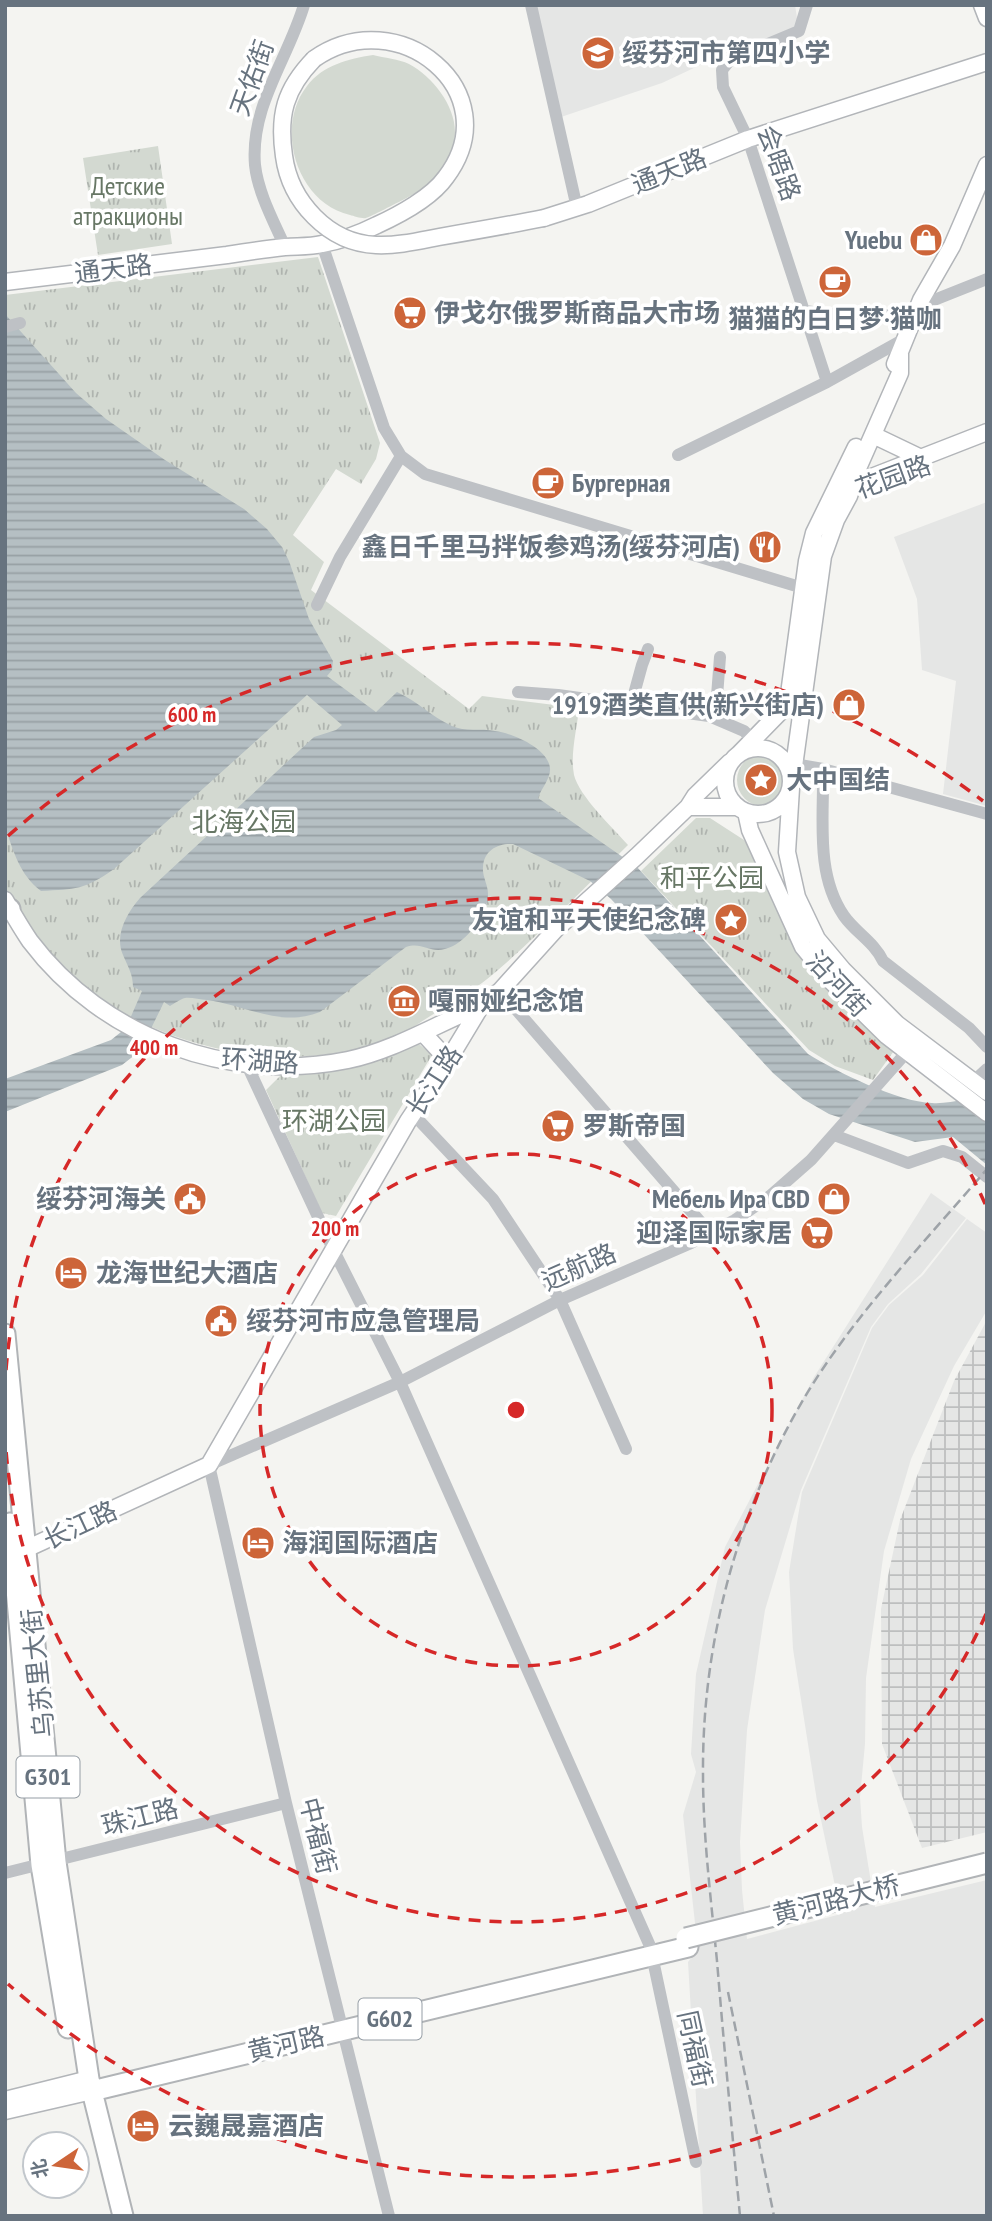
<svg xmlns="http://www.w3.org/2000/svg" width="992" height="2221" font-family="'PT Sans Narrow','Noto Sans SC',sans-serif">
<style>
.built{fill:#e5e6e5}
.industrial{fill:url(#industrial-grid)}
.grass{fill:#d3d9d1}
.park{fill:url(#park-tufts)}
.water{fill:url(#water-rules)}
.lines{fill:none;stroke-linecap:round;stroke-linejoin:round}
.major-casing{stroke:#b2b5b9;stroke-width:19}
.highway-casing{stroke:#b1b4b7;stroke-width:23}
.minor{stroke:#bec1c5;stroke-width:12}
.major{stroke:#fff;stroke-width:16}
.highway{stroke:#fff;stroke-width:19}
.rail{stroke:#9ea3a8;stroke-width:2.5;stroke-dasharray:10 5;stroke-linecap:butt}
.major-bridge-casing{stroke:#b2b5b9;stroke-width:19;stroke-linecap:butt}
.highway-bridge-casing{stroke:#b1b4b7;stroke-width:23;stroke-linecap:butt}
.major-bridge{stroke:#fff;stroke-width:16}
.highway-bridge{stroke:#fff;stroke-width:19}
.ring{fill:none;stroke:#d62828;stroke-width:3.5;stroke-dasharray:12 9}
.labels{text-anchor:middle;stroke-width:7;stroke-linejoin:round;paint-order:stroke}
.shield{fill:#fff;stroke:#959da5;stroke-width:2}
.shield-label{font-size:24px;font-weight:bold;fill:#67737f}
.poi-label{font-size:26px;font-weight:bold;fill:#67737f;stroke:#fff;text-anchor:start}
.street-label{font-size:26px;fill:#67737f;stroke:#fff}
.park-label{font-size:26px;fill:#677765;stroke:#fff}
.centre{fill:#d62828;stroke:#fff;stroke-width:3.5}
.ring-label{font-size:21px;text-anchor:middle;font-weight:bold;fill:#d62828;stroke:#fff;stroke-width:7;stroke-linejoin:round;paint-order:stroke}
</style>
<defs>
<pattern id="industrial-grid" width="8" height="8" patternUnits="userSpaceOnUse" patternTransform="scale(1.75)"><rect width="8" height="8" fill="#e5e6e5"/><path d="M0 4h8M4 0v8" fill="none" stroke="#bdbfbf"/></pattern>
<pattern id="park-tufts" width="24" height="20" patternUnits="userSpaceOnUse" patternTransform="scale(1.75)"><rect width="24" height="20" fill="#d3d9d1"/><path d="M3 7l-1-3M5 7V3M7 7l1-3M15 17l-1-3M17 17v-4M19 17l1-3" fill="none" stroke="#afb4af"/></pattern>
<pattern id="water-rules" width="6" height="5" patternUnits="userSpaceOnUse" patternTransform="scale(1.75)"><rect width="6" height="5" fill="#b5bfc3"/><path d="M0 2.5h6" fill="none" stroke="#97a0a4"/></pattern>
</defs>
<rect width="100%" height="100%" fill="#f4f4f1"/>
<path class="built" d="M532,5H795L799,31L730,51L662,83L561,117Z
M987,502V806L943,794L956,681L922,670L917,599L894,537Z
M931,1193L966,1218L921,1274L888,1304L871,1327L801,1490L765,1610L747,1730L740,1842L742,1890L747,1939L841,1914L817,1801L793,1649L789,1572L802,1492L872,1328L889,1305L923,1275L967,1219L987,1233V1310L954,1366L911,1459L884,1551L866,1678L865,1744L860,1797L862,1827L875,1907L987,1880V2216H703L688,1962L698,1950L683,1815L696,1772L691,1754L696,1674L725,1547L814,1377Z"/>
<path class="industrial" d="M987,1320V1832L922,1848L882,1744L881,1609L900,1520L954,1381Z"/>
<path class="grass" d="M373,55C384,58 399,59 409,64C432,76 455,105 455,132C455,145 450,156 444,167C440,172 437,180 432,184C426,188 371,217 366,218C362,219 354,216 350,215C297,203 274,128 307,86C323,65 348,59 373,55Z
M737 780a26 26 0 1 1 52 0a26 26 0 1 1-52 0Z"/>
<path class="park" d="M158,146L172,244L98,255L83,158Z
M318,257L380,443L376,459L361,484L336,469L293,535L324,562L311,590L469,709L482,696L579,708C577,729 570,754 574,775C579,796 613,828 628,845C585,887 543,931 498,970C478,988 454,1001 432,1015C420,1022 408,1032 395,1037C314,1069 225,1060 147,1025C137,1021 127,1018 118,1012C70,983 31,937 5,887V295Z
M696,818H710L744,840L759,862L800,951L896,1048L873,1080L835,1066L809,1050L641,871Z
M419,1044L432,1055L336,1216L322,1213L266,1090L281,1075C332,1072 371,1062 419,1044Z"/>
<path class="water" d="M5,314L76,393L106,419L165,460L244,509L267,529L282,547L289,561L309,619L333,661L332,670L327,676L376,712L397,692C417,701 432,717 452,726C465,732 481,728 495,731C512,733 548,748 550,768C551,778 541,789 538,798L637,867L808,1054C837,1072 898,1102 932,1103C942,1104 954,1101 965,1100L987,1117V1165L953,1137L915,1142L829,1114L803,1099L773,1073L611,899L590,881L513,844C498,843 484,850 483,867C482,876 488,885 488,894C488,913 470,937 453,946C431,957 425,941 406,947L320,1012C280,1028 246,1005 207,1000C200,1000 191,997 185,998C180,999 174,1004 170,1006L164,1002L140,1051L122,1065L5,1112V1079L111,1040L126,1028L142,991L133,987C133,974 128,967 123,955C114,935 127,913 140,898L314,737L336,730L342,725L307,695L114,869C84,890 76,889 41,891C19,874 14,852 5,827Z"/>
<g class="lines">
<defs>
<path id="major" d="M982,5L987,18
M544,218L588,204L748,139L987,62
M5,282C79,273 153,264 227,255C246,252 265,249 285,247C297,246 310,247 322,244C339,241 361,233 377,225C399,215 432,197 446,177C510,92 398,0 314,59
M900,354V373L859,466L849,496L836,520L823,556L791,788L787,852L797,897L817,939L843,970L897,1024L987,1092
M895,364L921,300L952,246L987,165
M873,435L921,458
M846,487L987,432
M725 781a33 33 0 1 1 66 0a33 33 0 1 1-66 0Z
M739,754L782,710L789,694L807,561L814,533L856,447
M688,807H737
M746,812L750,830L803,947L831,981L887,1036L987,1113
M5,900C13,914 21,928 30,941C103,1038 230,1084 348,1060C395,1050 436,1024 481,1006
M423,1033L448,1060
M15,1554L209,1465L408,1121L446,1064L481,1006L500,991L556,929L637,856L688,807L695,796L730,762
M5,2100L89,2079
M5,2111L92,2091"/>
<path id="highway" d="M5,907L10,909
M5,1334L56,1862L89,2079L123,2216
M10,1523L41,1865L68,2028
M92,2091L688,1947"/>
</defs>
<use href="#major" class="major-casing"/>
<use href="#highway" class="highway-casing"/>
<path class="minor" d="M531,5L577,208
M807,5L799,31L730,60L722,70L723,87L748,139L827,382
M322,244L384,428L401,456L425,474L803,588
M285,247C274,222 258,193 255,165C250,106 288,59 304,5
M919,306L987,279
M805,311L828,314L915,316
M5,327L20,323
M678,455L827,382L908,337
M317,605L340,557L401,456
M518,692L558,695L709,716L744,731L753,740
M631,705L642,665L648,649
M719,720L716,709L720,657
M788,763L823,769L987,814
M823,769C824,818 815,874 844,916C856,933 874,942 883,961L969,1028L987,1047
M500,991L710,1233
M247,1065L333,1249L400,1382L650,1946L696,2162
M973,1082L987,1069
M413,1114L493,1199L560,1300L626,1449
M834,1135L908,1163L943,1151L962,1157L987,1177
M5,1873L286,1803
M389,2216L286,1803L209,1465L400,1382L560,1300L691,1243L735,1220L770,1196L811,1160L913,1045"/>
<use href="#major" class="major"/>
<use href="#highway" class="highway"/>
<path class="rail" d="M728,1992L774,2216
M740,2216C732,2131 724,2046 717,1961C711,1899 703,1837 703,1774C702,1643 737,1513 803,1400C852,1317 925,1242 987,1169"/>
<defs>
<path id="major-bridge" d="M314,59C285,89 278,115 284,156C290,201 328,243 376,245C397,246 418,241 439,237C474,231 509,225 544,218"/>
<path id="highway-bridge" d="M686,1938L987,1863"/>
</defs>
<use href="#major-bridge" class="major-bridge-casing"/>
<use href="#highway-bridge" class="highway-bridge-casing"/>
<use href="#major-bridge" class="major-bridge"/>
<use href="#highway-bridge" class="highway-bridge"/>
</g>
<g class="ring">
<circle cx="516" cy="1410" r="256"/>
<path d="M986 1614A512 512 0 0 1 6 1450M6 1370A512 512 0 0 1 986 1206"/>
<path d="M983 2019A767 767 0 0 1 8 1984M8 836A767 767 0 0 1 983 801"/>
</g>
<defs>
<symbol id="school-disc" viewBox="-11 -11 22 22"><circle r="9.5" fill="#cd6539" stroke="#fff"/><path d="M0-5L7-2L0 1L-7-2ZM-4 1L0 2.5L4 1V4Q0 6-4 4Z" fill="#fff"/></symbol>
<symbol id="shop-disc" viewBox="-11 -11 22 22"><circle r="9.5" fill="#cd6539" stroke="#fff"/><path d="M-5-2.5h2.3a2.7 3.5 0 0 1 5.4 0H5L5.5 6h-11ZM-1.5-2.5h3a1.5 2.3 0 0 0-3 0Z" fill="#fff"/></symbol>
<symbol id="cafe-disc" viewBox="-11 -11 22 22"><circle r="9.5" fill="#cd6539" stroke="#fff"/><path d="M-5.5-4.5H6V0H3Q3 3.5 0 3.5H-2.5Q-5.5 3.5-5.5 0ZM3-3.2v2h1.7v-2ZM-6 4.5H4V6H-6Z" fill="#fff"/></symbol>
<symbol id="supermarket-disc" viewBox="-11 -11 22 22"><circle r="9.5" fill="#cd6539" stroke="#fff"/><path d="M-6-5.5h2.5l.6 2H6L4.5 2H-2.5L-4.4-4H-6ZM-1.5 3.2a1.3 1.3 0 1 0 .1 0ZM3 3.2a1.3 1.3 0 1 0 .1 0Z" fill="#fff"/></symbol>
<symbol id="restaurant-disc" viewBox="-11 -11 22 22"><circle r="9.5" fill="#cd6539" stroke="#fff"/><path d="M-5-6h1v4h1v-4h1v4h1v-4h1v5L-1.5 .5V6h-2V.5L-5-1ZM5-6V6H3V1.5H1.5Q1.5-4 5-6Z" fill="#fff"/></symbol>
<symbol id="sight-disc" viewBox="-11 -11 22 22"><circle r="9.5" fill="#cd6539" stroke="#fff"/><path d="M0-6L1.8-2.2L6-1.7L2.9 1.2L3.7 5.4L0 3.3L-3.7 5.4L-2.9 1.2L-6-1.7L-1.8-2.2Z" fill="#fff"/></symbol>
<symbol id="museum-disc" viewBox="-11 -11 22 22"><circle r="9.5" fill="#cd6539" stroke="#fff"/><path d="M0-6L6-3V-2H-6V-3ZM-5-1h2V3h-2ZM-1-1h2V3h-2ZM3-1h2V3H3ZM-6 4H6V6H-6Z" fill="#fff"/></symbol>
<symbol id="civic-disc" viewBox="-11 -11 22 22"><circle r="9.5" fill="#cd6539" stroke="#fff"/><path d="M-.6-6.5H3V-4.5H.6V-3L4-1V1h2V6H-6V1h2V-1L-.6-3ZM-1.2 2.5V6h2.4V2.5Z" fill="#fff"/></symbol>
<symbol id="hotel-disc" viewBox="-11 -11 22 22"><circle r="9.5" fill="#cd6539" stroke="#fff"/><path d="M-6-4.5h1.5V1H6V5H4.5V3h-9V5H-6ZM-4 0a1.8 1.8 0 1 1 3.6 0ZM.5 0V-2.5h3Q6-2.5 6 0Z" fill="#fff"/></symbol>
</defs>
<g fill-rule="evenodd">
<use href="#school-disc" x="579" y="34" width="38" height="38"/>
<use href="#shop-disc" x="907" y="221" width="38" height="38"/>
<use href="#cafe-disc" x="816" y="263" width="38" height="38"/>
<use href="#supermarket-disc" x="391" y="294" width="38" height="38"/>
<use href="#cafe-disc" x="529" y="464" width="38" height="38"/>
<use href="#restaurant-disc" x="746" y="528" width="38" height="38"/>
<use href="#shop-disc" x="830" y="686" width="38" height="38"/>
<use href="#sight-disc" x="742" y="761" width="38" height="38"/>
<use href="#sight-disc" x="712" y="901" width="38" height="38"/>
<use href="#museum-disc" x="385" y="982" width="38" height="38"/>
<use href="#supermarket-disc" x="539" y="1107" width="38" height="38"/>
<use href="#civic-disc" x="171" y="1180" width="38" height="38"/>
<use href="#shop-disc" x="815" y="1180" width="38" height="38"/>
<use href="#supermarket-disc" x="798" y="1214" width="38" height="38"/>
<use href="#hotel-disc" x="52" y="1254" width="38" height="38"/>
<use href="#civic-disc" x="202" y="1302" width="38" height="38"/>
<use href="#hotel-disc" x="239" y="1524" width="38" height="38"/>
<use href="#hotel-disc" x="124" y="2107" width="38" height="38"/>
</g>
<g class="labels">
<g class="shield">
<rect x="16.5" y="1756.5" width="63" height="41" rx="5"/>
<rect x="358.5" y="1998.5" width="63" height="41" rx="5"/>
</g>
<g class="shield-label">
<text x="48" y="1785">G301</text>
<text x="390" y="2027">G602</text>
</g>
<g class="poi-label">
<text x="622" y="62">绥芬河市第四小学</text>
<text x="902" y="249" text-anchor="end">Yuebu</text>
<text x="434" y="322">伊戈尔俄罗斯商品大市场</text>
<text x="835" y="328" text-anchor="middle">猫猫的白日梦·猫咖</text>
<text x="572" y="492">Бургерная</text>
<text x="740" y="556" text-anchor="end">鑫日千里马拌饭参鸡汤(绥芬河店)</text>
<text x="824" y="714" text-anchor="end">1919酒类直供(新兴街店)</text>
<text x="786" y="789">大中国结</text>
<text x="706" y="929" text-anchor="end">友谊和平天使纪念碑</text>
<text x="428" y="1010">嘎丽娅纪念馆</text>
<text x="582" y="1135">罗斯帝国</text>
<text x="166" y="1208" text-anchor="end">绥芬河海关</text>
<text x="810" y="1208" text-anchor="end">Мебель Ира CBD</text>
<text x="792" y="1242" text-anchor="end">迎泽国际家居</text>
<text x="96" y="1282">龙海世纪大酒店</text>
<text x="246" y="1330">绥芬河市应急管理局</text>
<text x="282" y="1552">海润国际酒店</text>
<text x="168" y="2135">云巍晟嘉酒店</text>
</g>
<g class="street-label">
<text transform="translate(252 78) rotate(-70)" y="9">天佑街</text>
<text transform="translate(779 163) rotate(70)" y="9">会晤路</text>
<text transform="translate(669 171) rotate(-22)" y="9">通天路</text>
<text transform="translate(113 269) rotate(-7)" y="9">通天路</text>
<text transform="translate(893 477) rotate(-20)" y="9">花园路</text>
<text transform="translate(838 984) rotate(47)" y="9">沿河街</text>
<text transform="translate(260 1061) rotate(4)" y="9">环湖路</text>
<text transform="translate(434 1081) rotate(-57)" y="9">长江路</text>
<text transform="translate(579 1267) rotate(-24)" y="9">远航路</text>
<text transform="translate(80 1525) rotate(-25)" y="9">长江路</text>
<text transform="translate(38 1673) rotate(-96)" y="9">乌苏里大街</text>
<text transform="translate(140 1817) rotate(-14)" y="9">珠江路</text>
<text transform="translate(318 1836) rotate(76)" y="9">中福街</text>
<text transform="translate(836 1900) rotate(-14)" y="9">黄河路大桥</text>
<text transform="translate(286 2044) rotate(-13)" y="9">黄河路</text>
<text transform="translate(695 2049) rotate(78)" y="9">同福街</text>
</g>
<g class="park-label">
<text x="128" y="195">Детские<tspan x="128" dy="30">атракционы</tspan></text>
<text x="244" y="831">北海公园</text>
<text x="712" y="887">和平公园</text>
<text x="334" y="1130">环湖公园</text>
</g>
</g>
<circle cx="516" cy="1410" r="10" class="centre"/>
<g class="ring-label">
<text x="192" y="722">600 m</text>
<text x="154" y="1055">400 m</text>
<text x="335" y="1236">200 m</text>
</g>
<rect width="992" height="2221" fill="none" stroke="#67737f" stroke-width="14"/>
<g transform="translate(56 2165) rotate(257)"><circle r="33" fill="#ffffff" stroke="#c2c7cc" stroke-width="2"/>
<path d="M0-5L12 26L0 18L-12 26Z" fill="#cd6539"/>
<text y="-10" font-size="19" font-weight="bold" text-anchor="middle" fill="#67737f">北</text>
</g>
</svg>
